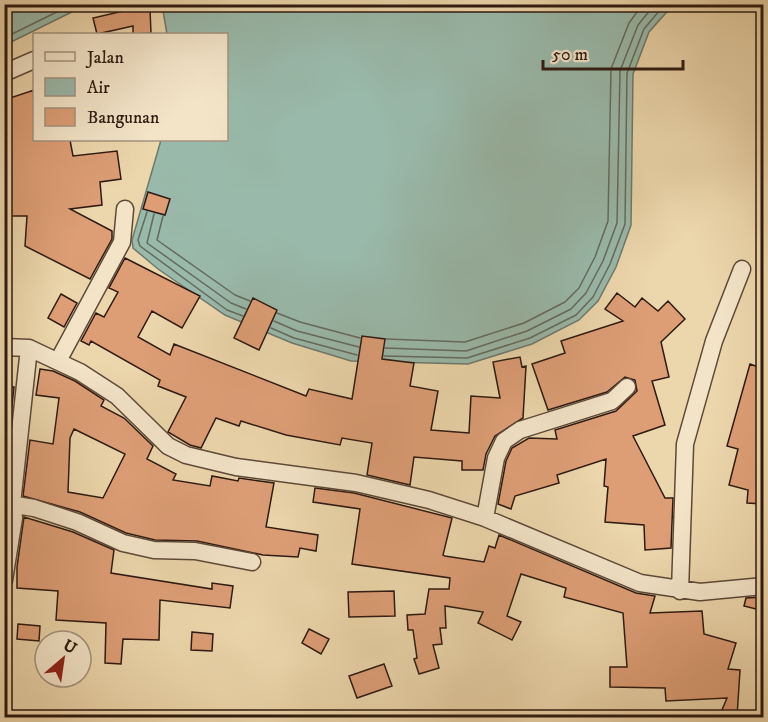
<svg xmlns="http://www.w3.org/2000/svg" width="768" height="722" font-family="'IM FELL DW Pica',serif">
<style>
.water{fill:#99b9aa;stroke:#6e796d;stroke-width:1.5}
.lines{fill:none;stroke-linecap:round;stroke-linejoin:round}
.shore{stroke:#646a5e;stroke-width:1.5}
.building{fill:#dd9e76;stroke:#2e1a11;stroke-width:1.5;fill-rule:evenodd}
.minor-casing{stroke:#5e4938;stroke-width:19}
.minor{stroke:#f3e4c8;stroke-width:16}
</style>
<rect width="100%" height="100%" fill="#ecd6ab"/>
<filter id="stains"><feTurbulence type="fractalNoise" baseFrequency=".00333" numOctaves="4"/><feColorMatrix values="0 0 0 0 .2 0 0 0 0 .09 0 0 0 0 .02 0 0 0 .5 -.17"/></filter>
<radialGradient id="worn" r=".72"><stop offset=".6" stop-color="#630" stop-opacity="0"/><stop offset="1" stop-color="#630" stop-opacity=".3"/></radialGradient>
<path class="water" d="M5,4H86V5L5,45Z
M162,5H673L649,32L633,74L631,225L616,267L598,301L579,320L532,344L468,364L351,361L292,343L225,315L158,269L133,248L132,240L161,140H226V34H167Z"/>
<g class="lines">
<path class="shore" d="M4,38L73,4
M147,212L138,240L140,246L227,310L243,316
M154,214L147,243L231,303L246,309
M163,216L157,240L235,295L250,301
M277,313L300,322L360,338
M274,321L297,331L359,347
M271,328L294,338L357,355
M386,339L465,342L524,323L565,302L579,288L595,257L608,221L611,69L629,23L643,4
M385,348L466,351L527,331L571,309L586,293L603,261L617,223L620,71L638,25L655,4
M384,356L467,358L530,338L576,315L593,297L610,264L625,224L627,73L644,29L665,4"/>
</g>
<path class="building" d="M132,9H150L151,33L133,34V26L97,34L93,18Z
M34,90V140H70L73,156L117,151L121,179L100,182L102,205L70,209L112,231V239L90,279L25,246L27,216H4V100Z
M148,192L170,199L165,215L143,209Z
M125,258L200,296L182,328L152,311L138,337L170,355L174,344L306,396L309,389L352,399L362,336L385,339L382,359L414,363L410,386L438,391L431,430L469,433L471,396L500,398L493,362L520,357L522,367L526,366L523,418L495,436L486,454L483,470H462V461L414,457L410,485L367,475L372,443L342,438L340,445L286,435L241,421L239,426L216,418L201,448L190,445L168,432L186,397L158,386L160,380L91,341L89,345L81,341L96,313L104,317L118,292L109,288Z
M617,293L635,307L642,298L658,311L668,301L685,319L661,342L669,377L652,381L665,425L633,436L665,498H673L671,548L645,550L644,525L605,522L608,487L604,486L606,459L557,475L559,483L515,496L511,509L498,504L506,461L512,448L529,438L557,439L555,430L616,411L637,391L635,380L625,377L607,392L548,410L532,364L565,353L561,341L623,321L605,309Z
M61,294L77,303L64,327L48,318Z
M253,298L277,310L259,350L234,338Z
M750,364L764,369V504L747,503L748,490L729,485L738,449L727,446Z
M40,369L53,371L75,381L104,400L101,406L124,418L153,446L147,459L176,474L173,480L210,486L212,476L238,481L239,478L274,483L266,527L318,535L316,551L300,548L298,557L263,555L197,541L155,540L126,533L80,512L23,496L30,440L53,444L59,398L36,395ZM74,429L125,454L103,498L68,492L70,438Z
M4,387H14L10,424H4Z
M315,488L354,493L452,518L443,555L445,556L484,562L489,546L495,548L499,535L636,593L655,596L650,613L702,611L704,634L736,643L728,669L740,670L737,717H719L727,698L666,701L665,688L610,687V667H627L623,613L564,597L566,588L521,574L507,616L521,622L512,640L478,623L483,612L445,606L446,628H440L442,644L433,645L439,668L419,674L414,659L417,658L413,630H408L407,615L425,614L429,589H449L450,578L352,564L360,509L313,502Z
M24,517L73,532L114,550L111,573L212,589V583L233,586L230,608L160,600L159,640L123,639L121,664L105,663L106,623L56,620L58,591L17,588V567Z
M394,591L395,616L349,617L348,592Z
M764,597V611L744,606L746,598Z
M18,624L40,626L39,641L17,639Z
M309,629L329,639L321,654L302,643Z
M192,632L213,634L212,651L191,650Z
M384,664L392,686L357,698L349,676Z"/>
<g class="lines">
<defs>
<path id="minor" d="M4,73L34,60
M4,347L29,348L80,372L117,396L168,446L186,455L236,467L356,483L429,500L485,518L640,583L700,592L764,586
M58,361L122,242L125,209
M4,503L34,508L77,522L123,543L154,550L195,551L252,562
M485,518L496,458L504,441L520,430L612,401L627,387
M4,580L14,518L12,504L29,348
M680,591L685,444L714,341L742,269"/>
</defs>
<use href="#minor" class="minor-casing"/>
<use href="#minor" class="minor"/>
</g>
<rect width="768" height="722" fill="none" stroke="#ecd6ab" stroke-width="24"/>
<rect x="6" y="6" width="756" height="710" fill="none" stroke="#2e1a11" stroke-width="3"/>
<rect x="12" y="12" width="744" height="698" fill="none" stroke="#2e1a11" stroke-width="1.5"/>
<rect x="33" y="33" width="195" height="108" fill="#f3e4c8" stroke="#a4937f" stroke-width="1.5"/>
<rect x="45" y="52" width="30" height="9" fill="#f3e4c8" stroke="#a4937f" stroke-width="1.5"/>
<text x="87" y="63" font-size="18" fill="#2e1a11">Jalan</text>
<rect x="45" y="78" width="30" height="18" fill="#99b9aa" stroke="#a4937f" stroke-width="1.5"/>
<text x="87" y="93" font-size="18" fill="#2e1a11">Air</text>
<rect x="45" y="108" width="30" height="18" fill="#dd9e76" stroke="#a4937f" stroke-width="1.5"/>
<text x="87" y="123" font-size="18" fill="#2e1a11">Bangunan</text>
<g transform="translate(63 659) rotate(29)"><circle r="28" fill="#f3e4c8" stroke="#a4937f" stroke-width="1.5"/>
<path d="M0-4.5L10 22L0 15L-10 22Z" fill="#8f2418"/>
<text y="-9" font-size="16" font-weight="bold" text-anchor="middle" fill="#2e1a11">U</text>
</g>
<path d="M543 60v9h140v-9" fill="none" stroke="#2e1a11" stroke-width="3"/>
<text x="552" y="60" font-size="18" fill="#2e1a11" stroke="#f3e4c8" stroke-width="4.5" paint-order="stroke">50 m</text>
<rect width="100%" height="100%" filter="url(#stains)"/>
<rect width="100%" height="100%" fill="url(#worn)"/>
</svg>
